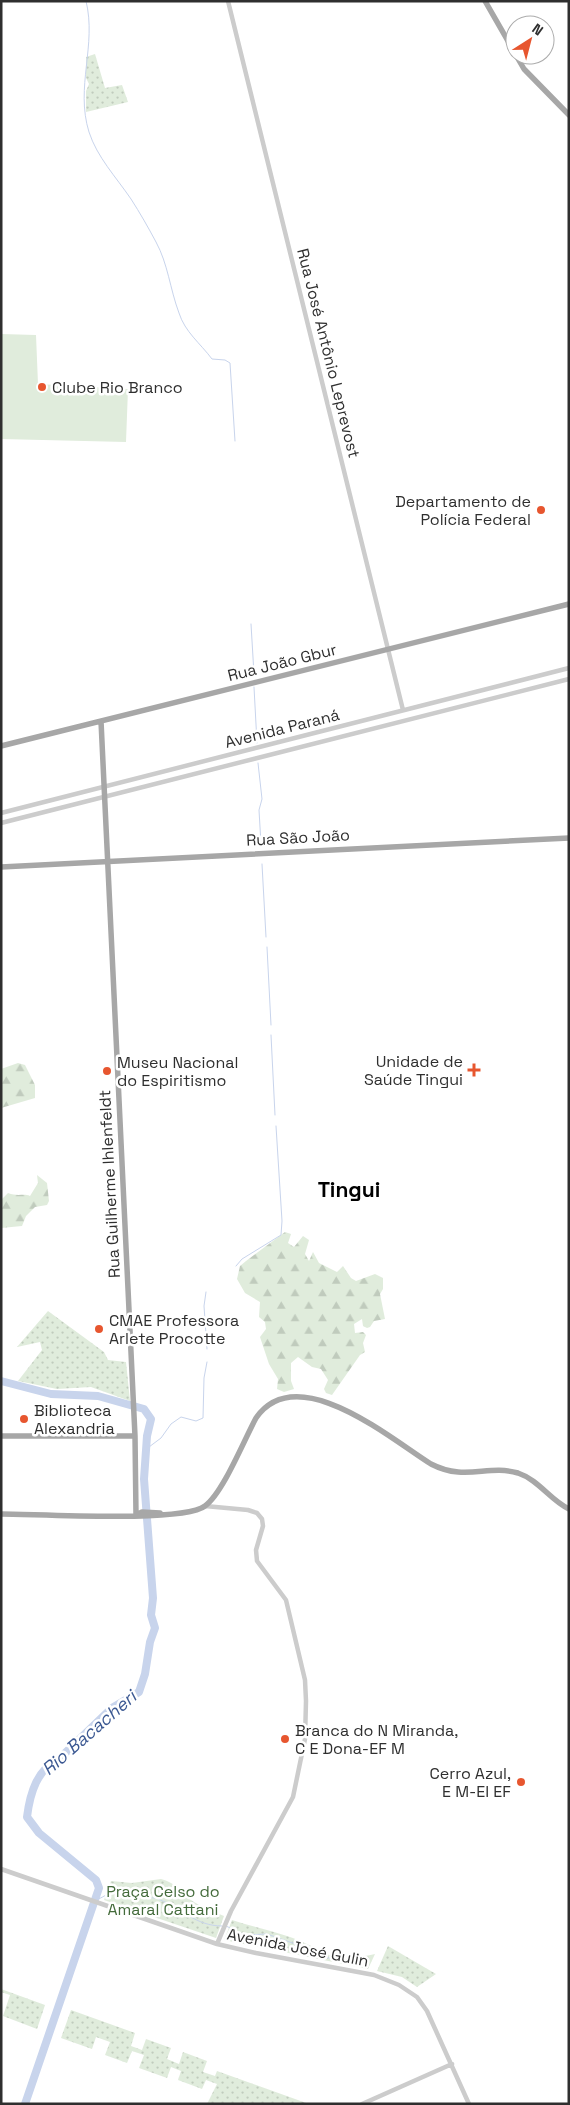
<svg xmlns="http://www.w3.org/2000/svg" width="570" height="2105" font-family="'Space Grotesk',sans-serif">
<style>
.green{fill:url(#green-dots)}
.forest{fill:url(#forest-firs)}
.pitch{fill:#e0ecdc}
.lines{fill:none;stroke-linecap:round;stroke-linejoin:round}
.stream{stroke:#c8d4ec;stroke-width:1}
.river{stroke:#c8d4ec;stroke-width:8}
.minor{stroke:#ccc;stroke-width:4.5}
.major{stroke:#a7a7a7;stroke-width:5.5}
.poi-dot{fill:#e7562f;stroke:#fff;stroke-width:2}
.labels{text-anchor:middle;stroke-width:5;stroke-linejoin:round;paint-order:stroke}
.street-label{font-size:16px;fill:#2f2f2f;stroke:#fff}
.poi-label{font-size:16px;fill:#2f2f2f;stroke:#fff;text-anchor:start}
.park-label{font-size:16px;fill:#446b3b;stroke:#fff}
.water-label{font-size:18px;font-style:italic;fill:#3b5892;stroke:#fff}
.district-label{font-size:21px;font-weight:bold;fill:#000;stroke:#fff}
</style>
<defs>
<pattern id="green-dots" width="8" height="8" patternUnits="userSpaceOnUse" patternTransform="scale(1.25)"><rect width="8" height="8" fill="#e0ecdc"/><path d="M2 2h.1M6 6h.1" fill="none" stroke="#c0cbbd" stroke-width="1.8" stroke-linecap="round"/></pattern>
<pattern id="forest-firs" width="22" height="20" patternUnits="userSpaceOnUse" patternTransform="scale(1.25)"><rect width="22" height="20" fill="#e0ecdc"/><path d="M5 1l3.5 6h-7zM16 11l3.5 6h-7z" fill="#c0cbbd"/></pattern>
</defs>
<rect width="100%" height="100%" fill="#fff"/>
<path class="green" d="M95,54L105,88L122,85L128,102L86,112V91L89,84L86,78V57Z
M48,1311L104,1352L108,1360L126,1362L130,1401L91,1387L57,1389L18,1381L42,1350L40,1342L17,1347Z
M161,1879C175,1882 180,1892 191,1900C201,1907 213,1911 224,1916L216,1938L104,1900L111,1881L132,1883Z
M232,1920C250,1926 269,1930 287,1936C330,1950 324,1965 375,1954L368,1969L224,1940Z
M388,1946L436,1974L417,1987L402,1977L377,1971Z
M1,1989L45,2005L37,2029L3,2016L10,1995L1,1992Z
M71,2010L135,2033L131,2046L142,2050L146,2039L171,2048L167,2059L179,2064L183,2052L207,2061L203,2072L215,2076L217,2071L309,2104H207L217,2084L206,2080L202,2089L178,2080L181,2071L171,2067L167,2078L139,2068L144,2055L132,2051L127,2063L105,2055L110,2042L96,2037L92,2049L61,2038Z"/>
<path class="forest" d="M18,1063L25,1065L35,1085V1098L1,1108V1069Z
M37,1175L47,1183L49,1201L47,1205L35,1207L26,1216L22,1226L1,1228V1200L8,1193C18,1197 24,1193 30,1196L38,1183Z
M285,1232L291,1234L288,1243L294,1247L303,1236L309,1240L305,1254L309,1261L313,1252L319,1263L337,1272L343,1266L351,1278L356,1281L375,1274L383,1278V1289L380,1294L385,1319L374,1321L370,1327L367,1328L363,1326L362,1319L354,1324L355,1333L363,1332L366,1335L363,1343L365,1352L360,1355L332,1395L326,1393L324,1389L328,1380L321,1369L312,1367L298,1357L291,1363V1381L294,1389L284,1392L277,1389L278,1379L269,1364L260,1337L266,1329L265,1322L259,1317L260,1302L245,1293L237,1279L240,1266L246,1261Z"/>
<path class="pitch" d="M1,334L36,335L38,384L128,389L126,442L1,439Z"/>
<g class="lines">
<path class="stream" d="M86,1C97,45 75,87 89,132C97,157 116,177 131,199C140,213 148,227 156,242C168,264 170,289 179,313C185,332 200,343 212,359L225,360L230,363L235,441
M251,624L254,674
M254,687L257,743
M258,763L262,799L259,810L261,844
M262,864L266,937
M267,947L271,1025
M271,1035L275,1115
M236,1266L242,1259L281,1235L282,1221L276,1126
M206,1292L204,1306L207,1349
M145,1450L161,1438L171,1424L181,1417L196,1421L203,1418L204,1378L207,1362
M96,1900C105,1897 111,1890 121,1890C128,1890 130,1894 135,1896C141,1899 151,1896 158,1899C182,1908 195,1926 222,1926
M226,1926L245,1935L267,1934L304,1947L313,1954L333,1959H356L365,1961"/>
<path class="river" d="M1,1381L51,1394L98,1396L144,1409L151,1419L147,1436L144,1479L153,1598L151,1615L155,1628L150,1642L145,1674L139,1692L112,1708L60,1758C37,1769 30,1793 27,1817L39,1833L96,1880L99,1888L25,2104"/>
<path class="minor" d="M228,1L403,710
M1,813L569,668
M1,823L569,679
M205,1506L248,1510L257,1513L262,1519L263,1526L256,1550L257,1561L286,1600L305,1680L306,1701L305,1739L293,1797L231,1911L217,1944
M1,1869L217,1944L256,1953L374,1975L399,1985L417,1997L427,2011L469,2104
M362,2104L452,2064"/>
<path class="major" d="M485,1L524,69L569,115
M101,721L135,1436L136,1515
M1,746L569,604
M1,867L569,838
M1,1436H135
M1,1514C37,1514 183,1523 205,1506C223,1493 244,1440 256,1418C297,1359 391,1439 431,1464C466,1482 487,1464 518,1473C539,1480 550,1500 569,1509
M136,1515L142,1512L160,1513"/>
</g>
<g class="poi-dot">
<circle cx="42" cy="387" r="5"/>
<circle cx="541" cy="510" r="5"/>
<path d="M471.5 1062.5h5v5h5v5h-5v5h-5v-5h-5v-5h5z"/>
<circle cx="107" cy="1071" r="5"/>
<circle cx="99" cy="1329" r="5"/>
<circle cx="24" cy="1419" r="5"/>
<circle cx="285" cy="1739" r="5"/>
<circle cx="521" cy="1782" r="5"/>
</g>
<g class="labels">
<g class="street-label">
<text transform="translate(329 353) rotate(76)" y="6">Rua José Antônio Leprevost</text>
<text transform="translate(282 662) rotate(-14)" y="6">Rua João Gbur</text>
<text transform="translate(282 728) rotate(-14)" y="6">Avenida Paraná</text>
<text transform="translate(298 837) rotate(-3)" y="6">Rua São João</text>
<text transform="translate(109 1184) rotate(-93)" y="6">Rua Guilherme Ihlenfeldt</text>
<text transform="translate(298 1947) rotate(11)" y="6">Avenida José Gulin</text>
</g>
<g class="poi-label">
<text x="52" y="393">Clube Rio Branco</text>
<text x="531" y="507" text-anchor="end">Departamento de<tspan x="531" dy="18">Polícia Federal</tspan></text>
<text x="463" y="1067" text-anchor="end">Unidade de<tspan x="463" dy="18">Saúde Tingui</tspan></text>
<text x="117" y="1068">Museu Nacional<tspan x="117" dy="18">do Espiritismo</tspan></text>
<text x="109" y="1326">CMAE Professora<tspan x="109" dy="18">Arlete Procotte</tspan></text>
<text x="34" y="1416">Biblioteca<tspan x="34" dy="18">Alexandria</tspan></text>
<text x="295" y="1736">Branca do N Miranda,<tspan x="295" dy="18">C E Dona-EF M</tspan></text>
<text x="511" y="1779" text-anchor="end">Cerro Azul,<tspan x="511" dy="18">E M-EI EF</tspan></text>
</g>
<g class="park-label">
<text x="163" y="1897">Praça Celso do<tspan x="163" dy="18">Amaral Cattani</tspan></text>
</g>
<g class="water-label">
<text transform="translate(89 1733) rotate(-41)" y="6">Rio Bacacheri</text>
</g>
<g class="district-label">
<text x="349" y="1197">Tingui</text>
</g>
</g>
<rect width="570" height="2105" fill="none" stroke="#2f2f2f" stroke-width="5"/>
<g transform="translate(530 40) rotate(36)"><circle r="24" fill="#ffffff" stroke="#acacac"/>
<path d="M0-4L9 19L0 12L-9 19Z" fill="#e7562f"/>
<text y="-8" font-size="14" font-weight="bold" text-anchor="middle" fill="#2f2f2f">N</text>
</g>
</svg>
